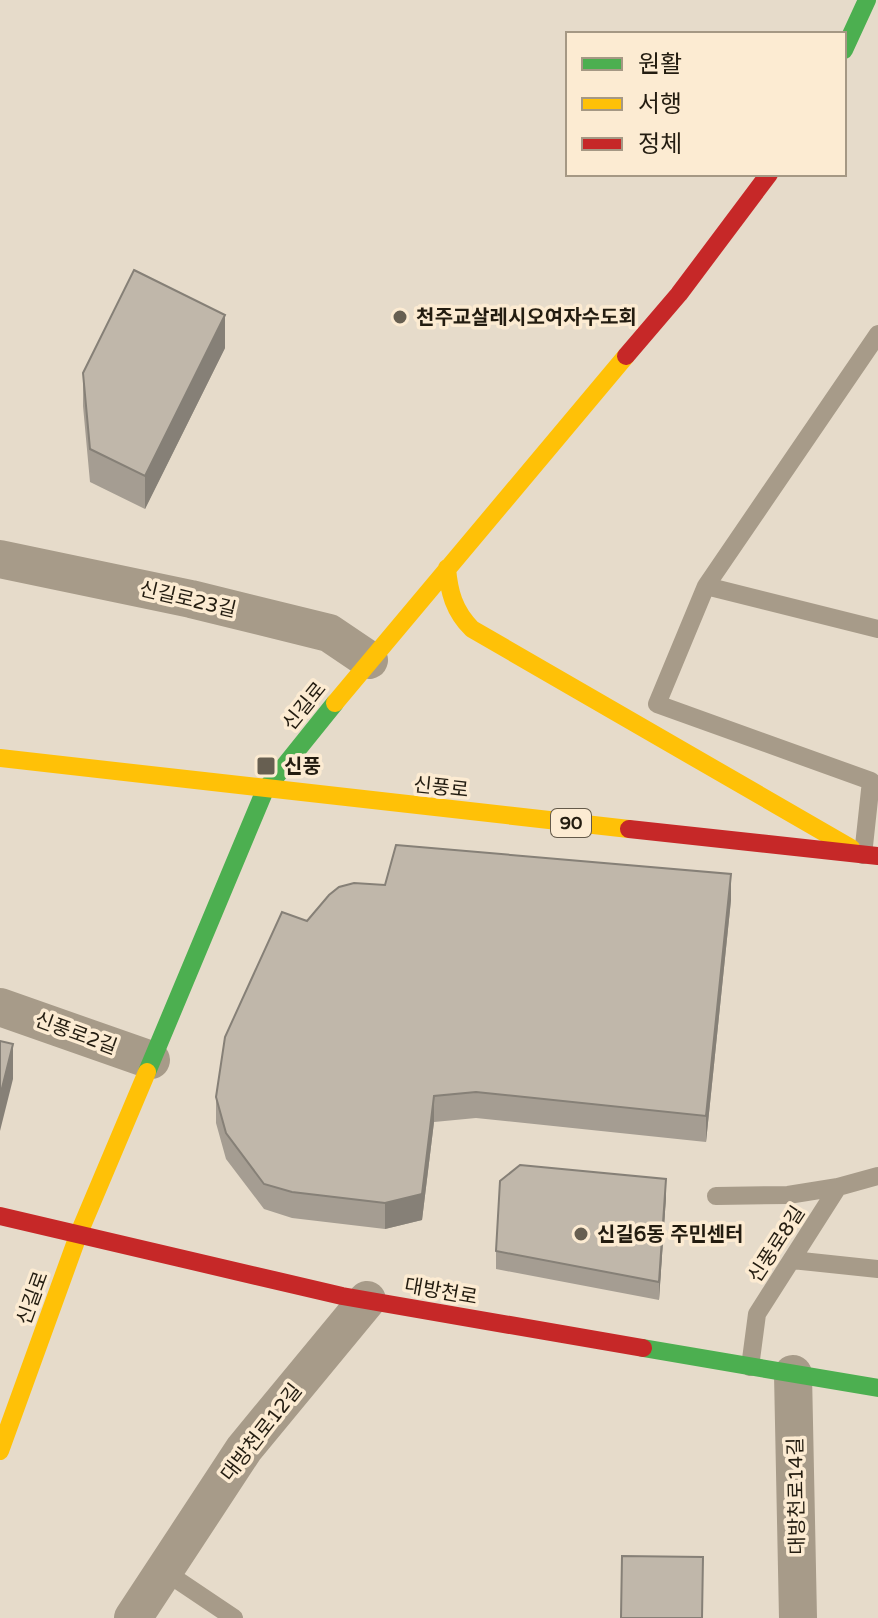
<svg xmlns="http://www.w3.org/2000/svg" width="878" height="1618" font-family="'Varela Round','Noto Sans KR',sans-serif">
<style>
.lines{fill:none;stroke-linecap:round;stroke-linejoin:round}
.lane{stroke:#a79b89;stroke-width:18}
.street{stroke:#a79b89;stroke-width:38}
.fast{stroke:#4caf50;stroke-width:18}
.slow{stroke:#ffc107;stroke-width:18}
.jam{stroke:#c62828;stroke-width:18}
.wall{fill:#a59d92}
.shaded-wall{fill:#868077}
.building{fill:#c0b7aa;stroke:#868077;stroke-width:2}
.poi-dot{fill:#675f51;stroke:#fcebd2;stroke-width:3}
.labels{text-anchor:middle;stroke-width:7;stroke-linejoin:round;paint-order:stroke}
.shield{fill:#fcebd2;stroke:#645a4a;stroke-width:2}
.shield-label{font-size:18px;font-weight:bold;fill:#231c10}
.poi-label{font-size:20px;font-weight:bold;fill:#231c10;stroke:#fcebd2;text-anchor:start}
.street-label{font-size:20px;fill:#231c10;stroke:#fcebd2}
</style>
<rect width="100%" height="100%" fill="#e6dbca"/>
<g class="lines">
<path class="lane" d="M878,334L706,586L878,629
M706,586L657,704L871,781L863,855
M716,1196L788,1195L838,1187
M792,1260L878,1269
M750,1367L757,1314L838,1187L878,1176
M164,1571L234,1618"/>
<path class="street" d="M0,559L191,599L329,633L369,660
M0,1007L151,1060
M793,1374L798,1618
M133,1618L244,1449L367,1300"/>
<path class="fast" d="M844,50L867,0
M147,1072L265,790L335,703
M643,1348L878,1388"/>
<path class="slow" d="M447,568C449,592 454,611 472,629L851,848
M335,703L626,356
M0,758L629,829
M0,1451L79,1233L147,1072"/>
<path class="jam" d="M626,356L679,294L769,174
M629,829L878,856
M0,1216L342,1296L643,1348"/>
</g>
<path class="wall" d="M225,348L145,509L90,482L83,406V373Z
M385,885L731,900L706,1142L476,1118L434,1122L422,1220L385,1229L292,1218L264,1209L226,1159L216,1123V1097L307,921Z
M666,1197L659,1300L496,1269V1251Z"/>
<path class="shaded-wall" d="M225,315V348L145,509V476Z
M731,874V900L706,1142V1116Z
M13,1044V1079L0,1131V1096Z
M434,1096V1122L422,1220L385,1229V1203Z
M666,1179V1197L659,1300V1282Z"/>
<path class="building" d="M134,270L225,315L145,476L90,449L83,373Z
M396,845L731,874L706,1116L476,1092L434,1096L422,1194L385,1203L292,1192L264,1184L226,1133L216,1097L225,1037L282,912L307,921L329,895L339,887L354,883L385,885Z
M0,1041L13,1044L0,1096Z
M520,1165L666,1179L659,1282L496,1251L500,1181Z
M622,1556L703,1557L702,1618H621Z"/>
<g class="poi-dot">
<circle cx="400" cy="317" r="8"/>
<rect x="256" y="756" width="20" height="20" rx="4"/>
<circle cx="581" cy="1234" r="8"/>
</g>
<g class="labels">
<rect class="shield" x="551" y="809" width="40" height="28" rx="6"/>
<g class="shield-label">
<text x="571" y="829">90</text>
</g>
<g class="poi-label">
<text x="416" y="324">천주교살레시오여자수도회</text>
<text x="284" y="773">신풍</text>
<text x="597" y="1241">신길6동 주민센터</text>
</g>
<g class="street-label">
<text transform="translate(188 599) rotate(13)" y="7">신길로23길</text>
<text transform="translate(304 706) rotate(-51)" y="7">신길로</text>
<text transform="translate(441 787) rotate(6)" y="7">신풍로</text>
<text transform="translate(76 1033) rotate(20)" y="7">신풍로2길</text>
<text transform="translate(776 1244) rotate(-57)" y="7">신풍로8길</text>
<text transform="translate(441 1291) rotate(10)" y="7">대방천로</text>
<text transform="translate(32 1298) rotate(-70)" y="7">신길로</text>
<text transform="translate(261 1432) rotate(-52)" y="7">대방천로12길</text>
<text transform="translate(796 1496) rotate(-91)" y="7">대방천로14길</text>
</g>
</g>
<rect x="566" y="32" width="280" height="144" fill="#fcebd2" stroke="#a59884" stroke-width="2"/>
<rect x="582" y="58" width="40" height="12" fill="#4caf50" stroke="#a59884" stroke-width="2"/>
<text x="638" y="72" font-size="24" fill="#231c10">원활</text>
<rect x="582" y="98" width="40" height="12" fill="#ffc107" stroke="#a59884" stroke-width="2"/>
<text x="638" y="112" font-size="24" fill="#231c10">서행</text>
<rect x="582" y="138" width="40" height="12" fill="#c62828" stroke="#a59884" stroke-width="2"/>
<text x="638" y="152" font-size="24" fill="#231c10">정체</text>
</svg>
